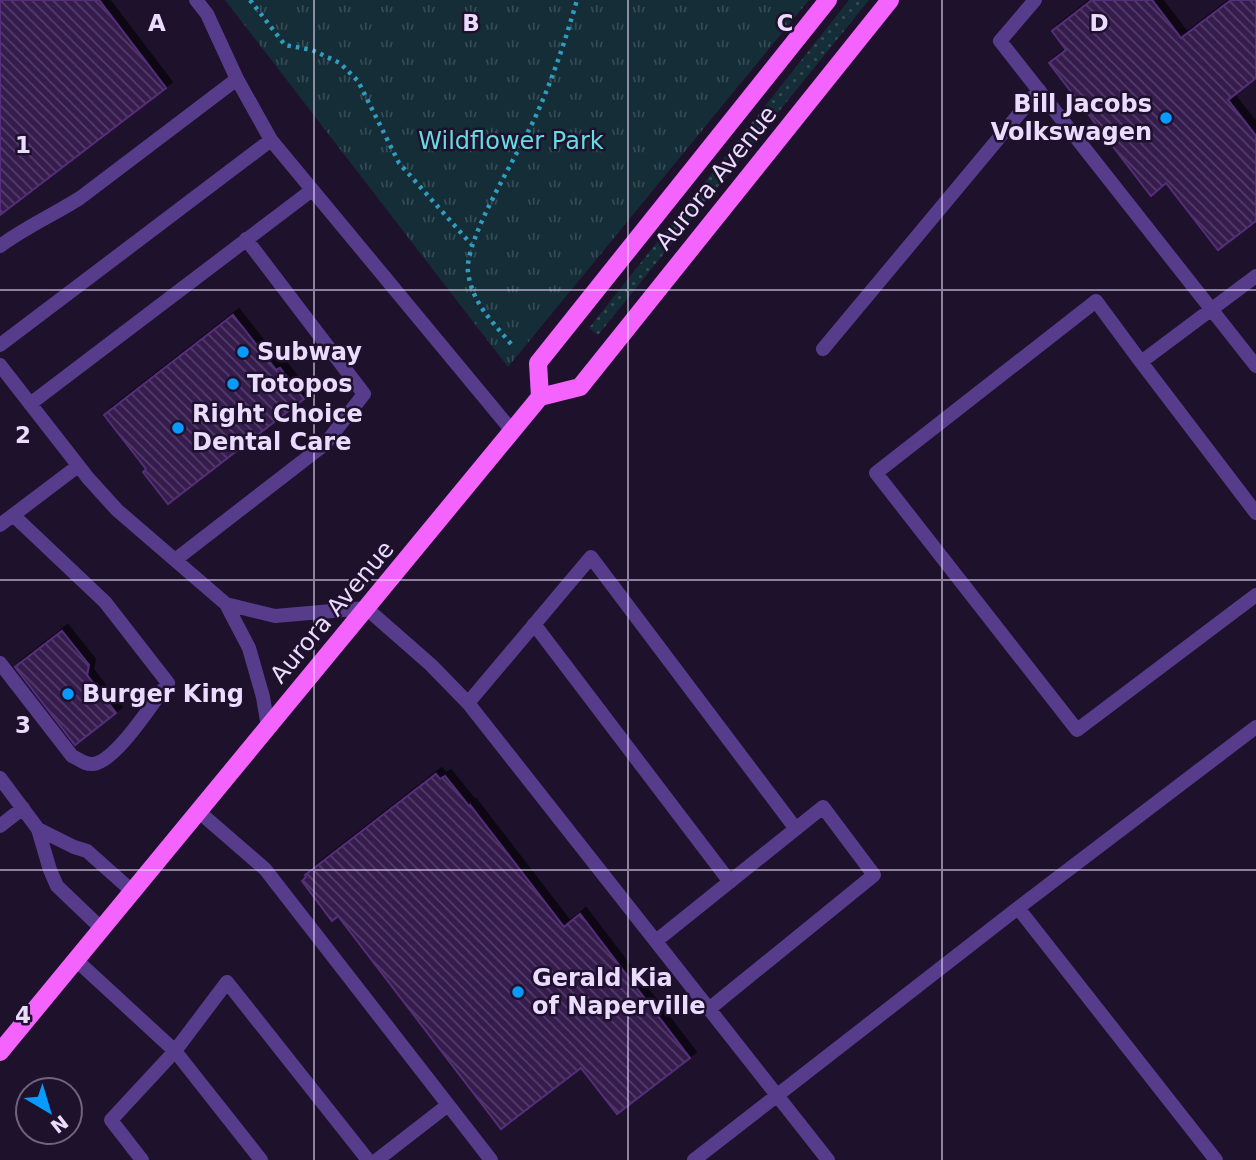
<svg xmlns="http://www.w3.org/2000/svg" width="1256" height="1160" font-family="'DejaVu Sans',sans-serif">
<style>
.grass{fill:url(#grass-dots)}
.park{fill:url(#park-tufts)}
.building{fill:url(#building-back-hatch);stroke:#552e7a;stroke-width:2;filter:url(#shadow)}
.lines{fill:none;stroke-linecap:round;stroke-linejoin:round}
.path{stroke:#2f9cc0;stroke-width:4.5;stroke-dasharray:3.5 5;stroke-linecap:butt}
.lane{stroke:#583c8c;stroke-width:14}
.primary{stroke:#f563ff;stroke-width:18}
.grid{fill:none;stroke:#ebdcff;stroke-width:2;stroke-opacity:0.55}
.poi-dot{fill:#089aff;stroke:#1e112c;stroke-width:2.5}
.labels{text-anchor:middle;stroke-width:5;stroke-linejoin:round;paint-order:stroke}
.poi-label{font-size:24px;font-weight:bold;fill:#ebdcff;stroke:#1e112c;text-anchor:start}
.park-label{font-size:24px;fill:#65dbe3;stroke:#1e112c}
.street-label{font-size:24px;fill:#ebdcff;stroke:#1e112c}
.grid-label{font-size:23px;text-anchor:middle;font-weight:bold;fill:#ebdcff;stroke:#1e112c;stroke-width:5;stroke-linejoin:round;paint-order:stroke}
</style>
<defs>
<pattern id="grass-dots" width="8" height="8" patternUnits="userSpaceOnUse" patternTransform="scale(1.75)"><rect width="8" height="8" fill="#142d36"/><path d="M2 2h.1M6 6h.1" fill="none" stroke="#364b54" stroke-width="1.8" stroke-linecap="round"/></pattern>
<pattern id="park-tufts" width="24" height="20" patternUnits="userSpaceOnUse" patternTransform="scale(1.75)"><rect width="24" height="20" fill="#142d36"/><path d="M3 7l-1-3M5 7V3M7 7l1-3M15 17l-1-3M17 17v-4M19 17l1-3" fill="none" stroke="#364b54"/></pattern>
<pattern id="building-back-hatch" width="6" height="6" patternUnits="userSpaceOnUse" patternTransform="scale(1.75)"><rect width="6" height="6" fill="#361d4e"/><path d="M-1 5l2 2M0 0l6 6M5-1l2 2" fill="none" stroke="#533d69"/></pattern>
<filter id="shadow"><feDropShadow dx="6" dy="-6" stdDeviation="0" flood-color="#0009"/></filter>
</defs>
<rect width="100%" height="100%" fill="#1e112c"/>
<path class="grass" d="M849,0H869L598,335L589,328Z"/>
<path class="park" d="M225,0H809L508,367Z"/>
<path class="building" d="M0,0H99L166,88L0,215Z
M1092,0H1152L1181,38L1231,0H1256V78L1228,100L1256,136V221L1218,250L1166,183L1151,196L1049,63L1066,50L1052,31Z
M233,315L276,370L280,368L304,399L168,504L143,472L146,469L104,415Z
M62,631L89,665L87,675L116,713L75,745L15,667Z
M436,774L440,779L445,776L469,806L470,805L564,927L580,914L690,1058L617,1114L581,1068L501,1129L338,916L332,921L302,881L306,877L305,875Z"/>
<g class="lines">
<path class="path" d="M250,0L285,45L312,50L340,63L358,81L399,163L471,244
M511,344C492,321 472,303 468,272C464,238 523,147 538,111C554,75 566,38 577,0"/>
<path class="lane" d="M196,0L207,14L237,79L271,140L513,432
M1035,0L1000,41L1256,366
M0,246C26,227 53,215 80,198L237,79
M1256,276L1141,362L1096,301L876,473L1077,730L1256,595
M0,345L271,140
M823,349L1039,90
M1141,362L1256,513
M0,365L88,478L117,510L226,604L249,648L263,697L268,727
M30,404L312,190
M0,525L78,466
M175,560L325,444L364,394L246,239
M226,604L275,616L366,608L431,665L468,703L828,1160
M534,624L730,882
M0,663L72,756C79,759 85,765 93,764C116,762 153,702 168,683L105,602L13,515
M468,703L591,557L796,829
M0,778L38,829L50,870L57,886L101,928
M198,811L265,869L491,1160
M0,826L23,808
M38,829L74,847L87,851L132,891
M656,941L823,807L874,875L709,1009
M75,959L175,1051L261,1160
M142,1160L111,1120L175,1051L227,982L368,1160
M377,1160L448,1105
M694,1160L1018,908
M1216,1160L1018,908L1256,727"/>
<path class="primary" d="M540,397L538,363L828,0
M0,1052L540,397L580,387L890,0"/>
</g>
<path class="grid" d="M314,0V1160M628,0V1160M942,0V1160M0,290H1256M0,580H1256M0,870H1256"/>
<g class="poi-dot">
<circle cx="1166" cy="118" r="7"/>
<circle cx="243" cy="352" r="7"/>
<circle cx="233" cy="384" r="7"/>
<circle cx="178" cy="428" r="7"/>
<circle cx="68" cy="694" r="7"/>
<circle cx="518" cy="992" r="7"/>
</g>
<g class="labels">
<g class="poi-label">
<text x="1152" y="112" text-anchor="end">Bill Jacobs<tspan x="1152" dy="28">Volkswagen</tspan></text>
<text x="257" y="360">Subway</text>
<text x="247" y="392">Totopos</text>
<text x="192" y="422">Right Choice<tspan x="192" dy="28">Dental Care</tspan></text>
<text x="82" y="702">Burger King</text>
<text x="532" y="986">Gerald Kia<tspan x="532" dy="28">of Naperville</tspan></text>
</g>
<g class="park-label">
<text x="511" y="149">Wildflower Park</text>
</g>
<g class="street-label">
<text transform="translate(716 178) rotate(-51)" y="8">Aurora Avenue</text>
<text transform="translate(332 612) rotate(-50)" y="8">Aurora Avenue</text>
</g>
</g>
<g class="grid-label">
<text x="157" y="31">A</text>
<text x="471" y="31">B</text>
<text x="785" y="31">C</text>
<text x="1099" y="31">D</text>
<text x="23" y="153">1</text>
<text x="23" y="443">2</text>
<text x="23" y="733">3</text>
<text x="23" y="1023">4</text>
</g>
<g transform="translate(49 1111) rotate(142)"><circle r="33" fill="#1e112c" stroke="#706280" stroke-width="2"/>
<path d="M0-5L12 26L0 18L-12 26Z" fill="#089aff"/>
<text y="-10" font-size="19" font-weight="bold" text-anchor="middle" fill="#ebdcff">N</text>
</g>
</svg>
